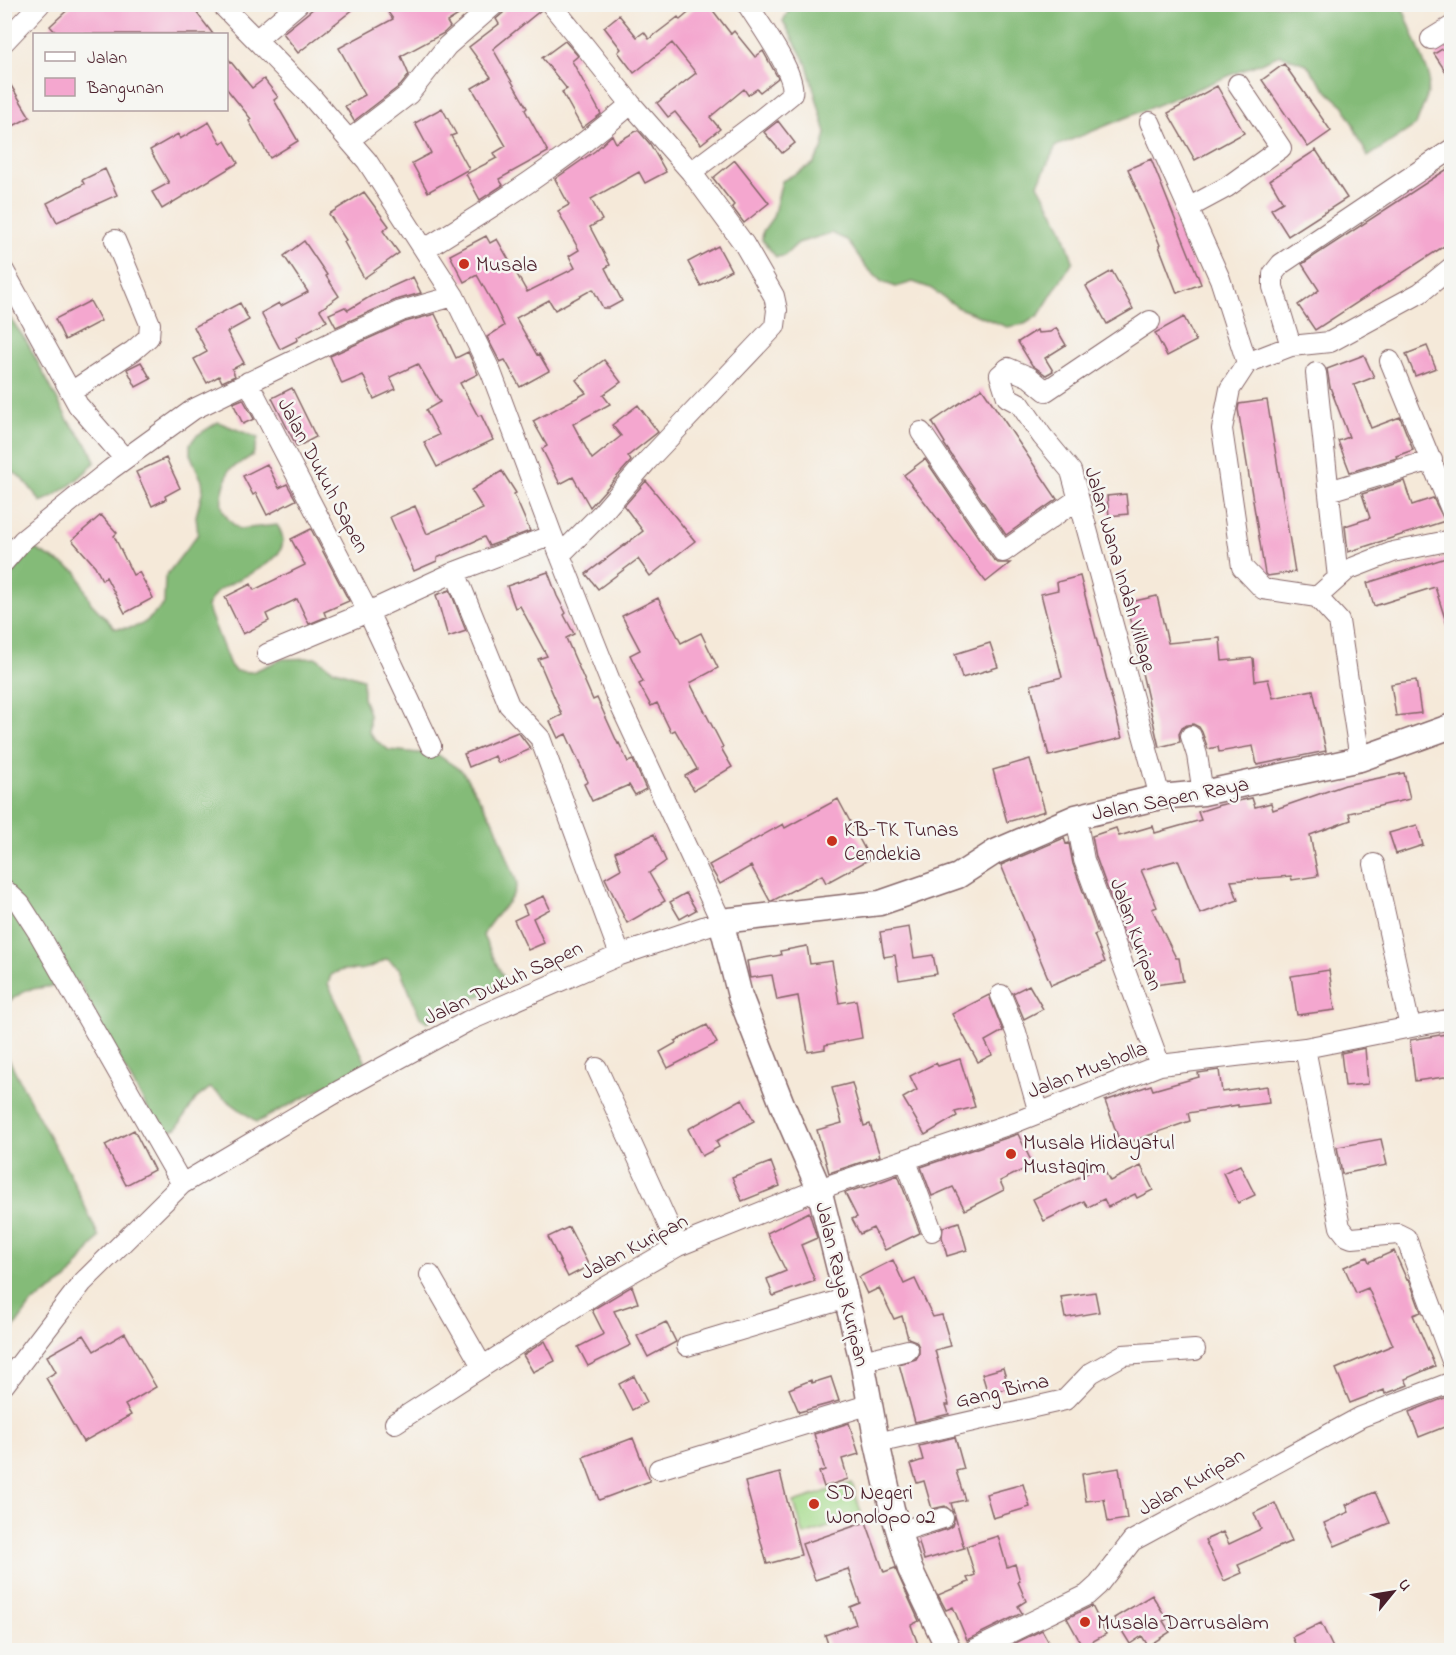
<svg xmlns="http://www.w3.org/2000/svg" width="1456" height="1655" font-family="'Indie Flower',sans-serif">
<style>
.green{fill:#a5db8c;stroke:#787d5c;stroke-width:1.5}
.forest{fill:#84bb78;stroke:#676d52;stroke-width:1.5}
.building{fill:#f4a7cf}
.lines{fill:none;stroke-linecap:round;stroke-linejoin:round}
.minor-casing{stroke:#866668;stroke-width:22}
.tertiary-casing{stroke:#866668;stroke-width:27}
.minor{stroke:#fff;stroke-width:20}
.tertiary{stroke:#fff;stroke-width:24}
.poi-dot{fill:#c8321e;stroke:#f6f6f2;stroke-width:2}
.labels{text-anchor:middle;stroke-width:5;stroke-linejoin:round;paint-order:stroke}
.poi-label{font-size:21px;fill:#4a1f2b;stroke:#f6f6f2;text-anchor:start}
.street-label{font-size:21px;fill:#4a1f2b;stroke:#f6f6f2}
</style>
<rect width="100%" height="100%" fill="#f6f6f2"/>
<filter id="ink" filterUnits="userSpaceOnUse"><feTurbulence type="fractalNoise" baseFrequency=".0167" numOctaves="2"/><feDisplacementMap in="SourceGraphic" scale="12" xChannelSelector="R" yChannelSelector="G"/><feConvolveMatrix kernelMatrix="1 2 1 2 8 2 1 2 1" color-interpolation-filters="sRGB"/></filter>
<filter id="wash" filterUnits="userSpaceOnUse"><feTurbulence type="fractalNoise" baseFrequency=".008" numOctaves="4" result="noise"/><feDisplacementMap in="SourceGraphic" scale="24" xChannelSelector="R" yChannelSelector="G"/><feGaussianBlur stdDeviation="1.35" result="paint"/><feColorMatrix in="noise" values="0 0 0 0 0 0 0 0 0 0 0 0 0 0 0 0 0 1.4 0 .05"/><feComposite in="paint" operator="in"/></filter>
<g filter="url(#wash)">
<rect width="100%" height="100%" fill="#f5e9d9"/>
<path class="green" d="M852,1483L862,1516L804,1535L794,1502Z"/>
<path class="forest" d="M792,5H1400L1404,11L1429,75L1428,93L1416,125L1368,157L1344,106L1329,93L1306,64L1280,55L1056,146L1038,184L1062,228L1073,261L1039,315L1025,324L1007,327L959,308L930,288L913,282L896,287L882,282L867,268L847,240L831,233L798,243L784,256L776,257L762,240L763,231L773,217L782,181L813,164L822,150L826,133L807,65L783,21Z
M5,311L27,342L68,420L89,447L95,462C80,479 62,493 41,502C32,491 21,471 5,470Z
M218,422L258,438L253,455L229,470C221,498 214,510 239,529L277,525C302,561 239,575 218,591C214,594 210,601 207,606L230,665L235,671L252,672L283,659L317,658L332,669L363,679V698L369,714V732L374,739L389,750L438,755L463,772L495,824L517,883C514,904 490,916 483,936L506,983L427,1022L420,1017L400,969L387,959C380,962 372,968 364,969C350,972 345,966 331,975L328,984L367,1065L257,1122L210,1088L196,1099L177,1128L169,1131L155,1121L104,1033L79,982L26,990L5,1004V540L24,543L77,572L91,603L115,628C141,630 147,622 164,604L165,577L198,534L196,516L203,490L202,481L190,454V444L196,436Z
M4,1050L36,1112L70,1174L99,1237L67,1280L32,1303L5,1340Z"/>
<g id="blocks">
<path class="building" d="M74,4H190L213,34H57L50,26Z
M319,4H360L298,53L283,33Z
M382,4H476L447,22L450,27L444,33L401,56L409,75L401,85L354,121L345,106L365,95L339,48L393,19Z
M507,4H539L541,10L493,49L527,108L525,110L548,152L499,179L503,185L480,200L466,174L497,158L494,153L506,146L472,88L491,77L469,47L499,24L496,19L503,13Z
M699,4H708L731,34L734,31L755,57L763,51L778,78L760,92L757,89L748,95L744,89L710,117L720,129L701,144L675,112L668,117L657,103L696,73L672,43L634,73L618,52L621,49L604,27L619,15L637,37L644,32L649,39L678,17L680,20Z
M565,41L578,56L572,61L601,114L582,128L562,92L567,89L542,58Z
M1452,43V81L1434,54Z
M226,56L252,88L264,79L278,97L274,100L298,141L270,158L249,121L251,119L226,88Z
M1284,64L1331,131L1308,147L1262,80Z
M4,74L30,117L4,131Z
M1217,86L1244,133L1195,160L1168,113Z
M442,108L456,134L451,136L469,169L428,192L412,163L431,153L415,123Z
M778,121L795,143L782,153L764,132Z
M209,122L221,143L225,141L238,163L162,209L152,192L169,183L150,150L178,134L180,139Z
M638,130L650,144L666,172L645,183L639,172L591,199L602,220L590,227L610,265L605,268L622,301L609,308H603L593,289L555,310L549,300L516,318L537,355L539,354L549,371L520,387L505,360L500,362L487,337L504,326L496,309L477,275L464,282L450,255L486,236L490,243L497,239L527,292L575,268L569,256L579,250L558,211L569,205L555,179L595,151L612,135L616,143Z
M1316,150L1347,198L1288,236L1271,209L1283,202L1270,180Z
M1151,159L1201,284L1177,293L1159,246L1160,245L1128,169Z
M735,160L769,203L744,223L732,207L734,205L713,178Z
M1452,166V241L1315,330L1298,305L1319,290L1302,264Z
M105,169L117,195L57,222L47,203L84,184L82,180Z
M364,192L389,226L383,231L399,253L364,278L344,242L346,240L329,214Z
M304,241L327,275L326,276L339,296L320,310L327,321L297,337L298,340L280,349L261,313L279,303L281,306L308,292L284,256Z
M718,246L731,270L701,286L688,262Z
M1112,271L1133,309L1107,324L1086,286Z
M413,277L421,293L396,300L336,327L329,314L345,307L348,310L371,296Z
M90,301L101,321L65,340L55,319Z
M240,303L249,320L227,332L244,363L232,369L235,376L222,382L219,376L207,383L194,359L207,352L194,327Z
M435,314L456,358L468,352L478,374L460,383L478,416L481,415L493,440L437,467L424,442L439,435L426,410L440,402L418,364L390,377L396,389L374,399L363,375L342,384L330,356L405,322Z
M1184,317L1196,341L1167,356L1155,333Z
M1056,328L1066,345L1045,358L1053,371L1046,375L1032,365L1018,342L1037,330L1038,333L1050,332Z
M1427,346L1436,368L1415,376L1406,354Z
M1364,355L1374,377L1354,385L1371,428L1400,417L1413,450L1396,456L1397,458L1350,472L1338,441L1349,437L1330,387L1327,369Z
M604,360L621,382L603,395L610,404L573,424L592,459L621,436L612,425L638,405L658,432L628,456L631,461L590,507L573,477L560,484L542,449L547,446L533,421L586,393L576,380Z
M141,362L151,379L136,387L127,369Z
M292,388L316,437L297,447L272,398Z
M982,388L1057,499L1006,535L944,444L945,443L932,422Z
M243,399L254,419L243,424L233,403Z
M1267,400L1295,572L1267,576L1265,574L1238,409L1239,404Z
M166,458L180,488L165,496L166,499L152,506L136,472Z
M925,459L993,559L998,563H1010L986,582L904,475Z
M267,464L279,488L287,484L296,500L267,515L256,493L253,495L243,476Z
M502,471L516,493L514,494L530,531L489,546L484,537L437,558V561L414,571L390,517L415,506L427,534L483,509L471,490Z
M646,481L695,541L650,576L638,559L598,589L586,574L643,531L624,506Z
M1404,481L1412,505L1433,498L1445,521L1348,552L1345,526L1370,518L1362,494Z
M1126,494L1128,514L1109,516L1107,496Z
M101,515L117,533L114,536L133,575L139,572L153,598L125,613L106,577L102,580L95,566L72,540Z
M311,529L349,601L324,612L326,617L309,624L297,599L266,614L269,621L243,634L225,597L251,584L254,590L305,565L291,539Z
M1452,556V627L1448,628L1435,587L1374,606L1367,583Z
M548,572L557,596L566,613L564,615L574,634L566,638L593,700L597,698L618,744L619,743L628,762L633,760L646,789L635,795L629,785L592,801L584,784L588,782L566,734L558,738L550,721L562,715L538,659L547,656L520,606L515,608L507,586Z
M1080,576L1122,738L1049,756L1031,685L1062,677L1041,594L1058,590L1057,582Z
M450,590L466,631L448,637L436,595Z
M1157,596L1168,643L1220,638L1222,661L1253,658L1255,681L1268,679L1273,698L1313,690L1326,751L1257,765L1253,746L1219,752L1218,747L1208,749L1202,732L1199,727L1193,724L1187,725L1182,728L1179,734L1180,742L1159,747L1126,603Z
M658,598L681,643L701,633L718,668L690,683L723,747L721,748L732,767L694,790L685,776L697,769L675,730L671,732L657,703L651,706L639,684L643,682L630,655L640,650L622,616Z
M990,643L998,667L962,678L955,654Z
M1416,680L1421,713L1396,716L1391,684Z
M518,732L531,749L498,763L495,756L469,767L464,754Z
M1030,759L1045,811L1007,822L993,770Z
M1404,773L1410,799L1349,813L1351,820L1310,835L1318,876L1292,880L1291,876L1231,881L1238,900L1200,914L1178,860L1141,870L1157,907L1152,909L1176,958H1179L1183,981L1155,985V982L1148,983L1145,969L1136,948L1132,950L1122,929L1096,857L1092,836L1116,828L1119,836L1153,826L1155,833L1201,820L1198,812L1220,805L1252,798L1255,807L1271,803L1273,810L1345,785Z
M838,799L870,859L826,883L822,875L772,901H770L751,866L720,884L709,865L783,824L785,828Z
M1417,825L1423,845L1396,854L1389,833Z
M654,834L666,861L649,873L665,901L627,923L605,878L621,869L615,852Z
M1064,838L1066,844L1069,843L1073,864L1098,933L1094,935L1105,962L1051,985L1001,865Z
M686,893L696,910L680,919L670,902Z
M544,896L550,909L533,918L544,943L528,950L514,920L527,914L523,905Z
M909,927L914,958L933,955L937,974L899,980L895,955L884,957L880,932Z
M807,946L810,964L832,961L839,1003L856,1000L862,1038L825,1045V1049L808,1052L798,996L777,1000L772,975L750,978L747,961L781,955L780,951Z
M1329,970L1335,1010L1297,1015L1291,976Z
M1029,985L1043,1009L1024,1019L1013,993Z
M989,995L1003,1031L985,1041L992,1055L978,1062L952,1014Z
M707,1025L717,1043L668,1068L660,1052L676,1043L675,1041Z
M1452,1033V1076L1415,1081L1410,1040Z
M1365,1048L1368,1084L1345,1086L1341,1053Z
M960,1059L975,1107L955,1112L957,1116L925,1135L903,1098L917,1090L910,1076L936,1063L938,1066Z
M1219,1070L1222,1092L1267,1086L1269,1103L1238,1107V1105L1188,1113L1190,1121L1121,1145L1105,1101L1151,1085L1153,1090L1199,1077L1198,1073Z
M852,1083L864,1126L870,1124L880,1156L829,1173L817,1130L842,1123L832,1088Z
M742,1099L754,1121L716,1141L719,1147L702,1156L688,1129Z
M134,1130L154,1170L126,1185L105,1145Z
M1018,1134L1033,1165L1000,1181L1004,1190L965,1210L953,1187L932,1196L921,1167Z
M1381,1139L1387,1165L1342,1174L1337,1147Z
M771,1162L780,1186L742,1201L732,1177Z
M1240,1165L1255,1195L1238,1203L1223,1173Z
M1102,1166L1110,1181L1141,1166L1153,1190L1137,1198L1135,1194L1108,1207L1104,1199L1088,1207L1084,1201L1044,1221L1033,1199Z
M898,1175L920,1233L885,1250L873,1228L860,1234L852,1219L857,1217L845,1193L863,1187L864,1188Z
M809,1212L817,1238L801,1245L815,1281L773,1296L767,1279L786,1271L767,1233Z
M959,1222L967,1250L947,1256L942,1237L943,1227Z
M569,1227L589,1266L568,1277L548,1237Z
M1394,1251L1407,1280L1409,1279L1421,1312L1413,1315L1435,1366L1405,1379L1408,1385L1385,1394L1384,1390L1350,1403L1336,1369L1393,1345L1368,1288L1356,1293L1344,1267L1367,1257L1369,1262Z
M893,1260L904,1284L915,1279L933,1317L942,1315L951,1346L935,1350L949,1405H946L949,1414L915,1422L899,1364L916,1359L919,1354V1347L916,1341L908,1338L902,1316L894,1319L879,1288L867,1294L859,1277Z
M632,1286L638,1303L614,1311L631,1345L588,1366L578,1347L604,1334L592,1310Z
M1095,1292L1099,1312L1065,1318L1061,1297Z
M666,1322L676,1342L648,1357L637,1336Z
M125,1333L156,1387L125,1405L131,1415L83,1442L46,1378L56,1372L47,1356L84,1335L94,1351Z
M545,1341L555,1361L533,1372L523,1355Z
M1003,1368L1009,1388L988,1394L982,1374Z
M634,1376L647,1402L632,1410L619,1384Z
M831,1377L839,1401L799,1412L789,1389L811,1380L812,1383Z
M1452,1395V1424L1419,1437L1409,1412Z
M849,1423L859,1454L842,1459L848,1479L824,1487L819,1472L825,1470L814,1434Z
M955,1437L964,1469L956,1471L965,1500L951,1503L954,1513L945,1506L932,1509L924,1481L917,1483L911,1464L923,1460L919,1446Z
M633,1438L650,1481L599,1500L583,1457Z
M1119,1468L1127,1519L1108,1522L1104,1499L1086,1501L1082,1474Z
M780,1473L801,1555L767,1564L745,1482Z
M1023,1484L1030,1507L993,1518L986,1494Z
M1375,1492L1389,1523L1335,1546L1324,1523L1349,1512L1346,1505Z
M1275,1503L1292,1541L1238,1565L1242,1573L1224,1581L1205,1540L1223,1532L1229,1544L1261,1529L1254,1513Z
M955,1516L964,1548L924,1560L918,1539L947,1529L952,1526Z
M866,1522L884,1572L895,1568L919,1621L911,1625L920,1650H830L825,1635L856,1624L850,1607L860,1603L848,1569L815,1580L802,1544Z
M998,1536L1007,1567L1015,1564L1020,1581L1018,1582L1026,1601L1018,1606L1022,1613L967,1640L953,1607L946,1610L938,1595L969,1582L967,1578L975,1575L966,1546Z
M1152,1595L1167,1619L1163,1621L1170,1632L1148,1646L1142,1636L1130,1644L1114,1618Z
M1092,1606L1106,1634L1083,1647L1067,1618Z
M1321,1623L1334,1650H1298L1292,1637Z
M1042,1630L1053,1650H1004L1005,1648Z"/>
</g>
</g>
<g filter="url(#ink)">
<use href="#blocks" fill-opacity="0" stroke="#866668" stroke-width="1.5"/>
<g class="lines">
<defs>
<path id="minor" d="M551,4L631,104L691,172L744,244L774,296L777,310L775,326L647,461L602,513L560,555
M1431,39L1452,26
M256,40L298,4
M4,42L40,4
M1150,122L1220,279L1247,363
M349,140L409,94L447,46L495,4
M691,172L760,120L792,94C797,74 759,23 747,4
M1188,208L1227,187L1281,148L1238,84
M425,249C496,205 567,160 631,104
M4,271L78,405L124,458
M1150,321L1046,391L1029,377L1008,368L1000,375L1007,397L1020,404L1042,436L1071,471L1160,797
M1291,346L1273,287V274L1281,264L1452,149
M1390,361L1452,512
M1316,373L1338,578
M248,382L368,612L455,572L552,535
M71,392L133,351L149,337L150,324L115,240
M921,432L1003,552L1078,499
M1329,491L1432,460
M4,562L23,540L111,469L194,409L334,341L401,311L454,296
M455,572L509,705L540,738L620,955
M1317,597L1347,570L1393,552L1452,540
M267,654L368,612L431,746
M1191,736L1197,755L1203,793
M1360,759L1339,621L1317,597L1263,589L1242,567L1222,429L1230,389L1247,363L1291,346L1330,342L1420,293L1452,267
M1076,817L1084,860L1160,1065
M1374,864L1410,1027
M4,889L20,904L38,932L182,1184
M1001,995L1016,1032L1039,1113
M1305,1048L1340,1227L1347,1236L1352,1238L1398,1234L1406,1238L1452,1361
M597,1068L678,1246
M906,1161L932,1231
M430,1275L482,1366
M687,1346L847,1298
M862,1361L908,1350
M4,1385L82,1283L182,1184L339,1091L468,1021L620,955L721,921L616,696L552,535L491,372L454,296L367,161L309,94L221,4
M395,1423L606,1287L678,1246L819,1189L1016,1122L1160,1065L1305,1048L1452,1019
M877,1443L1065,1400L1091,1373L1123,1355L1195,1350
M659,1469L871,1404
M899,1532L943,1518
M974,1650L1087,1595L1098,1585L1132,1541L1361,1417L1452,1382"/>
<path id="tertiary" d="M949,1650L910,1569L892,1509L877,1443L862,1361L819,1189L782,1104L740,996L721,921L880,903L958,876L995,852L1076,817L1160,797L1203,793L1360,759L1452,726"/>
</defs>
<use href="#minor" class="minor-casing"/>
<use href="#tertiary" class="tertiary-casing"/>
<use href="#minor" class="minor"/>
<use href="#tertiary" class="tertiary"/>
</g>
</g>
<g class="poi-dot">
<circle cx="464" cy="264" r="6"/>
<circle cx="832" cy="841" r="6"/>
<circle cx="1011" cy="1154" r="6"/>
<circle cx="814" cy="1504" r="6"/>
<circle cx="1085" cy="1622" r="6"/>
</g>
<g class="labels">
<g class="poi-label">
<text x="476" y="271">Musala</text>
<text x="844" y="836">KB-TK Tunas<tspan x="844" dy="24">Cendekia</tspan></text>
<text x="1023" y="1149">Musala Hidayatul<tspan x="1023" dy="24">Mustaqim</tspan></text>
<text x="826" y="1499">SD Negeri<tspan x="826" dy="24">Wonolopo 02</tspan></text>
<text x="1097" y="1629">Musala Darrusalam</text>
</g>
<g class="street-label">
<text transform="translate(324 475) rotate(62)" y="7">Jalan Dukuh Sapen</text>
<text transform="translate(1121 569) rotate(74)" y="7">Jalan Wana Indah Village</text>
<text transform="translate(1170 798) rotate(-11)" y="7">Jalan Sapen Raya</text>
<text transform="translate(1137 934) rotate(70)" y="7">Jalan Kuripan</text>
<text transform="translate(503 982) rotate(-25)" y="7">Jalan Dukuh Sapen</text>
<text transform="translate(1087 1069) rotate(-21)" y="7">Jalan Musholla</text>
<text transform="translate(634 1246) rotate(-28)" y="7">Jalan Kuripan</text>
<text transform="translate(843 1284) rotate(76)" y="7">Jalan Raya Kuripan</text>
<text transform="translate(1002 1390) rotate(-13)" y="7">Gang Bima</text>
<text transform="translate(1191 1481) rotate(-29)" y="7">Jalan Kuripan</text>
</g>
</g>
<rect width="1456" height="1655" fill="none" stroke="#f6f6f2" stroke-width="24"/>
<rect x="33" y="33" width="195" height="78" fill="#f6f6f2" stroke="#b1a0a2" stroke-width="1.5"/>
<rect x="45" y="52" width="30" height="9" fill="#ffffff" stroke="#b1a0a2" stroke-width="1.5"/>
<text x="87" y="63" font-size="18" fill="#4a1f2b">Jalan</text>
<rect x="45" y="78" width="30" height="18" fill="#f4a7cf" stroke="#b1a0a2" stroke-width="1.5"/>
<text x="87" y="93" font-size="18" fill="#4a1f2b">Bangunan</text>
<g transform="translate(1393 1592) rotate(60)" stroke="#f6f6f2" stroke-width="4.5" paint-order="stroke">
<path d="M0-4.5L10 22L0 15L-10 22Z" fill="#4a1f2b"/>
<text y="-9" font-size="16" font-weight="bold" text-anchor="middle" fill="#4a1f2b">U</text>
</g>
</svg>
